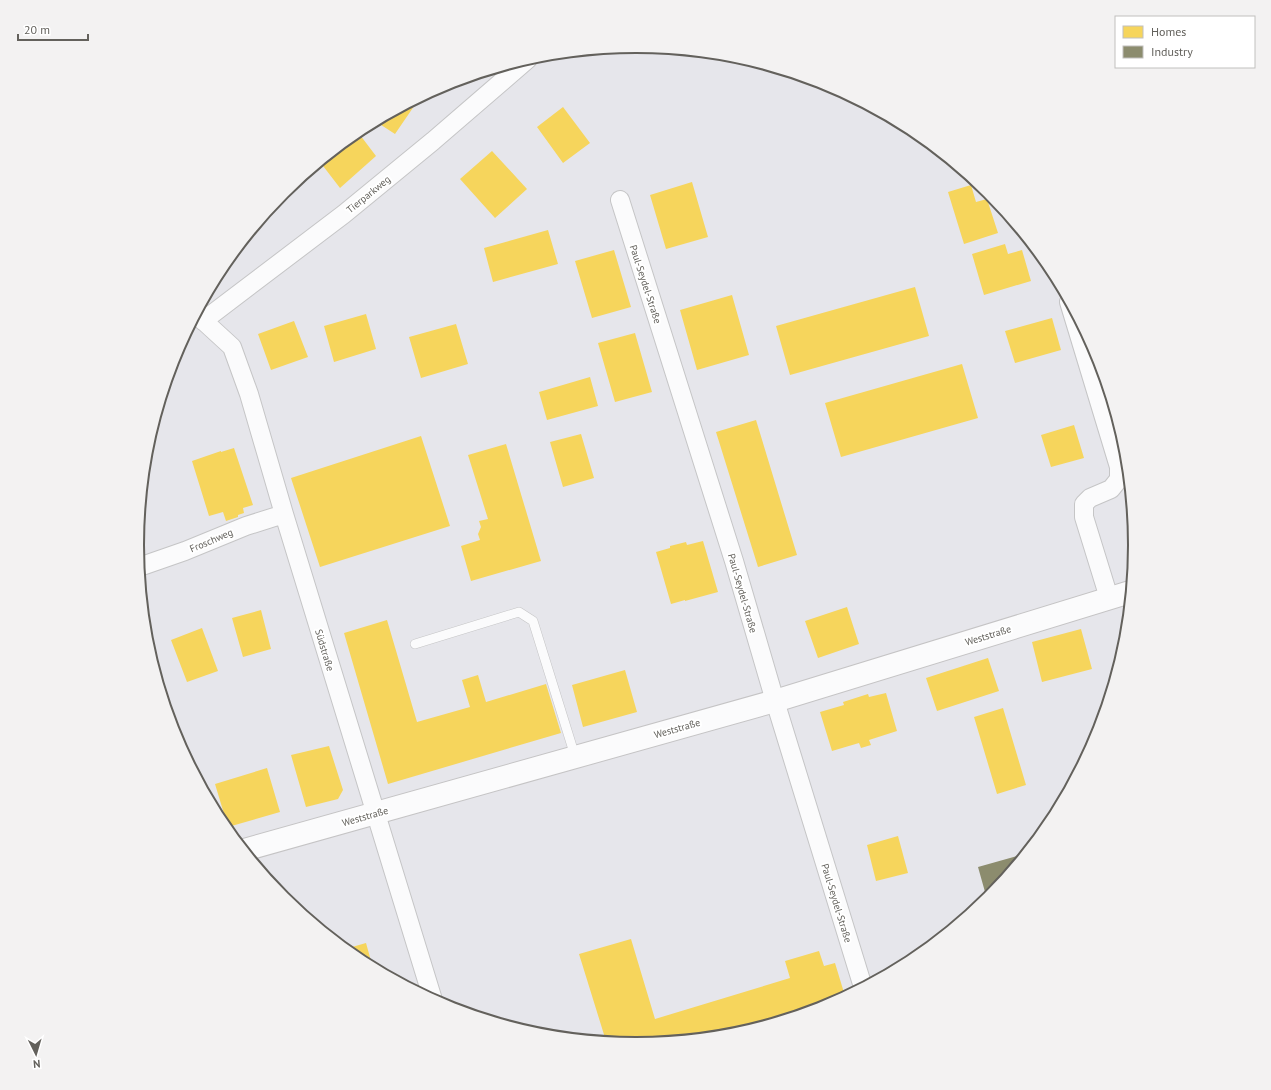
<svg xmlns="http://www.w3.org/2000/svg" width="1271" height="1090" font-family="'PT Sans',sans-serif">
<style>
.homes{fill:#f6d55c}
.industry{fill:#8c8c6e}
.lines{fill:none;stroke-linecap:round;stroke-linejoin:round}
.lane-casing{stroke:#c5c5c6;stroke-width:10}
.street-casing{stroke:#c5c5c6;stroke-width:20}
.secondary-casing{stroke:#c5c4c5;stroke-width:24}
.lane{stroke:#fbfbfc;stroke-width:9}
.street{stroke:#fbfbfc;stroke-width:18}
.secondary{stroke:#fbfbfc;stroke-width:22}
.labels{text-anchor:middle;stroke-width:4;stroke-linejoin:round;paint-order:stroke}
.street-label{font-size:10px;fill:#63615c;stroke:#fff}
.rim{fill:none;stroke:#63615c;stroke-width:2}
</style>
<rect width="100%" height="100%" fill="#e6e6eb"/>
<path class="homes" d="M421,96L395,134L375,121Z
M563,107L590,143L563,163L537,127Z
M357,131L376,156L340,188L320,162Z
M492,151L527,189L495,218L460,179Z
M692,182L708,237L666,249L650,195Z
M971,185L976,202L987,199L998,233L964,244L948,192Z
M548,230L558,264L493,282L484,248Z
M1005,244L1008,254L1022,250L1031,281L984,295L972,254Z
M614,250L631,307L592,318L575,261Z
M915,287L929,336L790,375L776,326Z
M732,295L749,355L697,370L680,310Z
M366,314L376,349L334,362L324,326Z
M1052,318L1061,350L1015,363L1005,331Z
M294,321L308,357L271,370L258,334Z
M456,324L468,364L421,378L409,337Z
M635,333L652,392L615,402L598,343Z
M962,364L978,418L841,457L825,403Z
M590,377L598,406L547,420L539,392Z
M756,420L797,555L758,567L716,432Z
M1074,425L1084,458L1051,467L1041,435Z
M581,434L594,478L563,487L550,442Z
M421,436L450,526L320,567L291,478Z
M506,444L541,561L471,581L461,546L480,540L478,534L481,527L479,521L488,519L468,455Z
M234,448L253,505L243,508L244,513L238,515V517L226,521L223,512L209,516L192,461L221,451V452Z
M703,541L718,592L685,601V600L671,604L656,552L670,548V546L686,542L687,545Z
M847,607L859,644L818,658L805,621Z
M261,610L271,649L243,657L232,618Z
M387,620L417,722L470,707L462,680L478,675L486,702L546,684L561,733L388,784L344,633Z
M202,628L218,671L187,682L171,640Z
M1081,629L1092,669L1042,682L1032,642Z
M988,658L999,691L937,711L926,678Z
M625,670L637,712L583,727L572,685Z
M886,693L897,731L869,740L871,745L861,748L859,743L832,751L820,712L844,705L843,702L868,694L869,697Z
M1003,708L1026,785L997,794L974,717Z
M329,746L343,790L338,799L306,807L291,755Z
M267,768L280,812L228,827L215,784Z
M898,836L908,873L876,881L867,845Z
M631,939L655,1019L790,978L785,961L819,951L824,966L835,963L845,996L826,1006L733,1034L635,1044L606,1041L579,954Z
M366,943L373,968L358,960L345,949Z"/>
<path class="industry" d="M1125,643L1122,653L1119,645Z
M1024,854L988,898L987,899L978,867Z"/>
<g class="lines">
<defs>
<path id="lane" d="M415,644L519,612L533,621L575,756"/>
<path id="street" d="M620,200L734,561L775,701L863,987
M1069,302L1119,467V479L1111,489L1090,498L1084,504V517L1109,598
M196,314L232,347L249,394L284,514L433,1000
M203,321L344,214L433,141L528,59
M139,567L185,551L246,526L284,514"/>
<path id="secondary" d="M244,850L775,701L1130,592"/>
</defs>
<use href="#lane" class="lane-casing"/>
<use href="#street" class="street-casing"/>
<use href="#secondary" class="secondary-casing"/>
<use href="#lane" class="lane"/>
<use href="#street" class="street"/>
<use href="#secondary" class="secondary"/>
</g>
<g class="labels">
<g class="street-label">
<text transform="translate(368 194) rotate(-39)" y="4">Tierparkweg</text>
<text transform="translate(646 284) rotate(72)" y="4">Paul-Seydel-Straße</text>
<text transform="translate(211 540) rotate(-23)" y="4">Froschweg</text>
<text transform="translate(743 593) rotate(74)" y="4">Paul-Seydel-Straße</text>
<text transform="translate(988 635) rotate(-17)" y="4">Weststraße</text>
<text transform="translate(325 650) rotate(73)" y="4">Südstraße</text>
<text transform="translate(677 728) rotate(-16)" y="4">Weststraße</text>
<text transform="translate(365 816) rotate(-16)" y="4">Weststraße</text>
<text transform="translate(837 903) rotate(73)" y="4">Paul-Seydel-Straße</text>
</g>
</g>
<path d="M0 0H1271V1090H0ZM144 545a492 492 0 1 1 984 0a492 492 0 1 1-984 0Z" fill="#f3f2f2" fill-rule="evenodd"/>
<path class="rim" d="M144 545a492 492 0 1 1 984 0a492 492 0 1 1-984 0Z"/>
<rect x="1115" y="16" width="140" height="52" fill="#ffffff" stroke="#c1c0be"/>
<rect x="1123" y="26" width="20" height="12" fill="#f6d55c" stroke="#c1c0be"/>
<text x="1151" y="36" font-size="12" fill="#63615c">Homes</text>
<rect x="1123" y="46" width="20" height="12" fill="#8c8c6e" stroke="#c1c0be"/>
<text x="1151" y="56" font-size="12" fill="#63615c">Industry</text>
<g transform="translate(36 1054) rotate(175)" stroke="#ffffff" stroke-width="3" paint-order="stroke">
<path d="M0-3L7 15L0 10L-7 15Z" fill="#63615c"/>
<text y="-6" font-size="11" font-weight="bold" text-anchor="middle" fill="#63615c">N</text>
</g>
<path d="M18 34v6h70v-6" fill="none" stroke="#63615c" stroke-width="2"/>
<text x="24" y="34" font-size="12" fill="#63615c" stroke="#ffffff" stroke-width="3" paint-order="stroke">20 m</text>
</svg>
